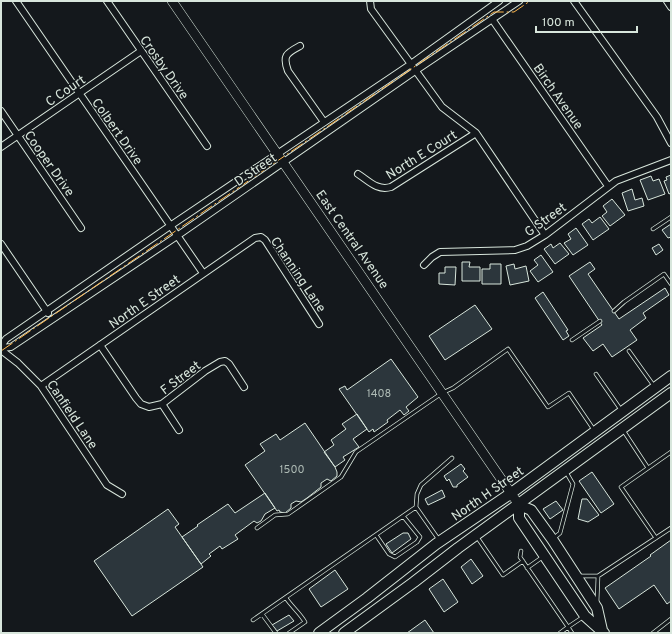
<svg xmlns="http://www.w3.org/2000/svg" width="672" height="634" font-family="Overpass,sans-serif">
<style>
.building{fill:#2c363c;stroke:#d8e6dc}
.lines{fill:none;stroke-linecap:round;stroke-linejoin:round}
.service-casing{stroke:#d8e6dc;stroke-width:4.5}
.minor-casing{stroke:#d8e6dc;stroke-width:8}
.secondary-casing{stroke:#d8e6dc;stroke-width:10}
.primary-casing{stroke:#d8e6dc;stroke-width:12}
.trunk-casing{stroke:#d8e6dc;stroke-width:12}
.service{stroke:#14181c;stroke-width:3}
.minor{stroke:#14181c;stroke-width:6}
.secondary{stroke:#14181c;stroke-width:9}
.primary{stroke:#14181c;stroke-width:10}
.trunk{stroke:#14181c;stroke-width:10}
.power{stroke:#ffb74d;stroke-width:1;stroke-dasharray:14 3 2 3;stroke-linecap:butt}
.labels{text-anchor:middle;stroke-width:3;stroke-linejoin:round;paint-order:stroke}
.number-label{font-size:11px;fill:#adbab4}
.street-label{font-size:13px;fill:#d8e6dc;stroke:#14181c}
</style>
<rect width="100%" height="100%" fill="#14181c"/>
<path class="building" d="M671,175V193L669,194L664,181L667,180L666,177Z
M651,176L653,181L659,179L665,194L648,200L640,180Z
M632,189L635,200L642,198L644,206L628,211L622,193Z
M612,199L625,215L610,226L602,216L607,212L603,206Z
M600,217L609,229L593,240L582,224L589,219L592,223Z
M671,224V237L668,238L662,230Z
M576,228L588,245L573,255L564,243L571,239L568,234Z
M560,243L569,254L555,264L544,249L551,244L553,248Z
M659,244L663,250L656,255L652,248Z
M541,255L553,272L538,282L530,271L538,265L534,260Z
M462,262H470L469,267H480V281H462Z
M590,262L595,269L588,274L619,319L665,288L669,295L643,313L646,318L630,330L637,340L612,357L603,344L593,351L583,338L602,325L569,276Z
M490,264H501V284H482V269H490Z
M514,264L515,269L526,266L529,281L510,285L506,266Z
M445,267H456L455,285L439,284V273H445Z
M543,292L568,330L566,331L569,336L563,340L535,298Z
M475,305L492,329L445,360L429,336Z
M391,359L418,397L406,407L409,411L404,415L400,410L387,420L388,422L374,432L373,429L369,432L339,389L345,386L347,390Z
M357,414L367,429L353,439L359,447L343,457L345,460L335,467L324,452L334,445L331,440L346,429L342,424Z
M305,423L335,467L337,472V476L331,481L327,479L321,483V487L307,498L301,502L296,501L291,504V508L285,513L280,512L279,510L277,511L245,465L265,451L260,444L276,434L280,440Z
M461,464L465,469L463,471L468,477L457,485V487H453L449,479L447,481L444,476Z
M592,472L614,504L601,513L579,481Z
M442,490L445,497L428,505L425,499Z
M265,493L275,508L265,514L261,521L257,523L254,521L235,535L238,539L222,549L220,546L209,554L211,556L201,564L182,537L198,526L197,525L228,504L235,513Z
M582,499H587L599,515L588,522L578,519Z
M556,501L563,510L550,519L543,509Z
M168,509L179,524L175,527L203,567L132,616L94,561Z
M403,533H408L411,539L392,553L386,544Z
M671,540V601L667,604L654,585L619,609L605,588L651,556L650,555Z
M471,559L483,576L472,584L461,567Z
M335,570L348,589L321,607L309,589Z
M443,579L458,602L444,612L429,589Z
M289,615L294,621L277,631L272,625Z
M425,620L434,633H407Z"/>
<g class="lines">
<defs>
<path id="service" d="M653,229L671,217
M614,311L624,302L664,274L671,284
M572,340L600,321
M629,351L654,386
M596,374L621,410
M623,430L648,468
M257,528L275,515L288,514L341,477L356,452L442,393L453,388L508,349L548,407L569,393L594,430
M376,535L389,554L395,557L417,542L420,537L403,516
M477,537L503,575L523,561
M554,538L560,533L573,484L566,472
M656,538L621,487L671,452
M439,540L416,507L417,494L421,485L452,458
M521,551L520,557L568,627L560,633
M527,568L544,556
M580,576H598L671,528
M286,598C292,607 300,613 305,622L289,633
M597,602L598,576
M262,614L276,633
M253,620L416,507
M572,633L568,627L583,617
M653,633L671,619"/>
<path id="minor" d="M16,1L203,273
M107,1L207,146
M370,1L371,9L442,107L476,133L545,235
M574,1L657,117L671,143
M667,1L671,7
M492,19L608,186
M300,46C287,53 282,55 288,71L324,122
M1,111L81,228
M1,147L141,51
M358,174C369,181 377,191 391,187L476,133
M1,244L48,313
M424,265L432,257L440,252L515,250L527,246L545,235L616,181L671,160
M100,345L136,398L141,404L149,407L162,404L205,371L220,362L225,361L229,364L244,387
M1,346L6,339L170,226L411,64L499,1
M1,348L11,347L177,236L415,71L519,1
M1,350L18,363L41,386L107,485L122,494
M41,386L255,238L261,237L265,240L319,324
M162,404L179,430"/>
<path id="secondary" d="M172,1L519,505"/>
<path id="primary" d="M602,630L597,608L552,539L531,510L519,505V518L585,616L604,633"/>
<path id="trunk" d="M319,633L367,598L436,544L510,494L671,376
M344,633L414,582L458,548L671,393"/>
</defs>
<use href="#service" class="service-casing"/>
<use href="#minor" class="minor-casing"/>
<use href="#secondary" class="secondary-casing"/>
<use href="#primary" class="primary-casing"/>
<use href="#trunk" class="trunk-casing"/>
<use href="#service" class="service"/>
<use href="#minor" class="minor"/>
<use href="#secondary" class="secondary"/>
<use href="#primary" class="primary"/>
<use href="#trunk" class="trunk"/>
<path class="power" d="M1,351L494,12H514L530,1"/>
</g>
<g class="labels">
<g class="number-label">
<text x="379" y="397">1408</text>
<text x="292" y="473">1500</text>
</g>
<g class="street-label">
<text transform="translate(165 67) rotate(55)" y="5">Crosby Drive</text>
<text transform="translate(65 90) rotate(-34)" y="5">C Court</text>
<text transform="translate(559 96) rotate(55)" y="5">Birch Avenue</text>
<text transform="translate(118 131) rotate(55)" y="5">Colbert Drive</text>
<text transform="translate(421 154) rotate(-32)" y="5">North E Court</text>
<text transform="translate(50 163) rotate(55)" y="5">Cooper Drive</text>
<text transform="translate(255 169) rotate(-34)" y="5">D Street</text>
<text transform="translate(545 219) rotate(-36)" y="5">G Street</text>
<text transform="translate(353 239) rotate(55)" y="5">East Central Avenue</text>
<text transform="translate(299 274) rotate(56)" y="5">Channing Lane</text>
<text transform="translate(144 301) rotate(-35)" y="5">North E Street</text>
<text transform="translate(180 377) rotate(-37)" y="5">F Street</text>
<text transform="translate(73 414) rotate(56)" y="5">Canfield Lane</text>
<text transform="translate(487 493) rotate(-35)" y="5">North H Street</text>
</g>
</g>
<rect width="672" height="634" fill="none" stroke="#d8e6dc" stroke-width="4"/>
<path d="M536 26v6h101v-6" fill="none" stroke="#d8e6dc" stroke-width="2"/>
<text x="542" y="26" font-size="12" fill="#d8e6dc" stroke="#14181c" stroke-width="3" paint-order="stroke">100 m</text>
</svg>
